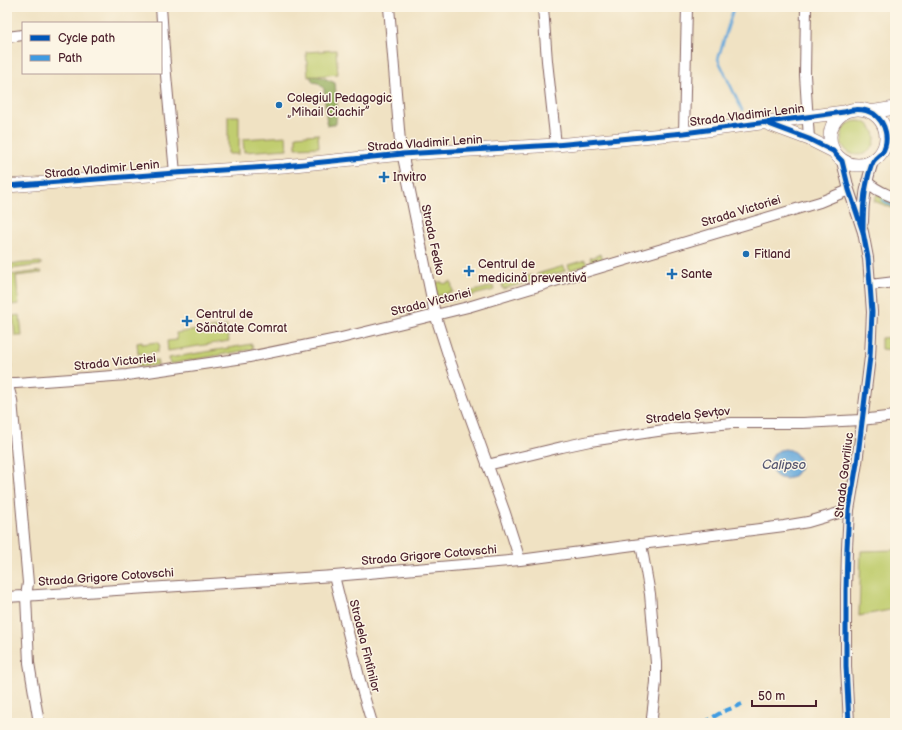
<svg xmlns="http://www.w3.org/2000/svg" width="902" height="730" font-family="'Balsamiq Sans',sans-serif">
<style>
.green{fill:#c1cd6f;stroke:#86764d}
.forest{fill:#98b062;stroke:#716846}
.water{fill:#66a9db;stroke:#586483}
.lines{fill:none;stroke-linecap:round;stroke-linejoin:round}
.stream{stroke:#66a9db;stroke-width:2.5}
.minor-casing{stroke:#846360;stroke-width:12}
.major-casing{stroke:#846360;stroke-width:14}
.minor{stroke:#fff;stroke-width:10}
.major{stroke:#fff;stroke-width:13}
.quiet{stroke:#409be1;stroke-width:4;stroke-dasharray:8 4;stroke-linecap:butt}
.cycleway-casing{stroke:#fcf5e5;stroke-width:8}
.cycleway{stroke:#0057b8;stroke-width:5}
.poi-dot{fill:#1f6fb2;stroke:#fcf5e5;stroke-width:1.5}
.labels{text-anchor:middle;stroke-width:3;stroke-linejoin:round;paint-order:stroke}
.poi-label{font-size:12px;fill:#4a1f2b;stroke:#fcf5e5;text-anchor:start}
.street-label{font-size:12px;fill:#4a1f2b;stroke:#fcf5e5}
.water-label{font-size:13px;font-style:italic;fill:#555671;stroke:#fcf5e5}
</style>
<rect width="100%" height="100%" fill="#fcf5e5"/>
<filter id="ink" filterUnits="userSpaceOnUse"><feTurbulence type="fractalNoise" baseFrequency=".025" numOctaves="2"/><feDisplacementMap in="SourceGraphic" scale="8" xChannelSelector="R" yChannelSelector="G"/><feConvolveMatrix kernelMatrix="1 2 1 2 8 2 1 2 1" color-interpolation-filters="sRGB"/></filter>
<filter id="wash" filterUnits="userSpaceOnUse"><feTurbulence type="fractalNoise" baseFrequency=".012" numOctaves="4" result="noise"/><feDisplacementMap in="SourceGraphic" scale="16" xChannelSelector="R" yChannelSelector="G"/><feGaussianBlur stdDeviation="0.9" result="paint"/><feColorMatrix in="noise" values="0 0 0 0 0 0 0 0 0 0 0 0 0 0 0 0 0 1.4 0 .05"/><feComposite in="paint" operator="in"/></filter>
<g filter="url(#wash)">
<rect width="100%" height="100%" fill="#f0e2c3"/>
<path class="green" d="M336,50L338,74L308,77L306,52Z
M228,116H239V154H228Z
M841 138a17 17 0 1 1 34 0a17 17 0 1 1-34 0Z
M318,134L319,147L296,148V136Z
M286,136L287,149L244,152L243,139Z
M877,194L895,201V209L874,201Z
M601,254L603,260L592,264L590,258Z
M585,260L587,265L570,270L568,265Z
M41,262V265L10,269V264Z
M564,266L565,271L538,279L537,274Z
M41,271L42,273L16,276L19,304L12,305L10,275Z
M532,275L534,280L503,289L502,284Z
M440,282H442L443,284L451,282L453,292L437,296L434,283Z
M493,286L494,290L440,303L439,300Z
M20,315L22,336H15L13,316Z
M227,326L229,341L168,351L167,341L177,340L176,333Z
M895,337V350L881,349V338Z
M142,342V344L158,342V344H159L160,347L158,348V352L138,354L137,343Z
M252,344L253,349L170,364L169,358Z
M7,350H10L12,367L8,368Z
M157,360L158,365L138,367V363Z
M895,550V609L859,616L861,551Z"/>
<path class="forest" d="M310,76L322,77L335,83L337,104L336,124L327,126L324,89L318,83L313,82Z"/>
<path class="water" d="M770 464a15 15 0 1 1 30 0a15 15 0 1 1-30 0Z"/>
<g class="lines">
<path class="stream" d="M734,7L718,59L742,110
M882,200L895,207
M48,722L49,723"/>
</g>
</g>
<g filter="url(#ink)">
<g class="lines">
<defs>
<path id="minor" d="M161,7L165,64L175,173
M389,7L400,142L435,314L450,361L505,513L520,560
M543,7L547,61L556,145
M806,7L805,75L809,139
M7,37L23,35
M684,133L687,7
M842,161L849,190L863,232L868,258L872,312L870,357L857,463L849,510L847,548L846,590V666L849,723
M867,181C874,190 885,193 895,198
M863,222C863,199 866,182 873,161
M870,285L895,282
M7,382L12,400L28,583L26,596L29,663L39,723
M7,383H16L127,375L244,358L337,339L468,307L820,202L849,190
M487,465L562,447L590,441L671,429L732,423H803L861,420L895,416
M641,544L650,594L656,663V682L652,717L653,723
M334,576L363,693L372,723
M7,597L334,576L520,560L641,544L784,526L808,522L849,510"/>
<path id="major" d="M830 137a28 28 0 1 1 56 0a28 28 0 1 1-56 0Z
M870,112L895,108
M766,123L809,139L833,151
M7,186L175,173L284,166L402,154L556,145L684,133L844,112"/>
</defs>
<use href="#minor" class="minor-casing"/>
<use href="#major" class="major-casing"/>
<use href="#minor" class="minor"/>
<use href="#major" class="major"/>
<path class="quiet" d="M703,723L722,712L742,704"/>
<defs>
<path id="cycleway" d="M766,123L809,139L833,151L837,156L842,161L849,190L863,232L868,258L872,312L870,357L857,463L849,510L847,548L846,590V666L849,723
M7,186L175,173L284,166L402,154L556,145L684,133L844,112C855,108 864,108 874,114C886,123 890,140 882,153C879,156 875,158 873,162C871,166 868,177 867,182C863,199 863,215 863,232"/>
</defs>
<use href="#cycleway" class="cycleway-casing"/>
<use href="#cycleway" class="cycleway"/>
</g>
</g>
<g class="poi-dot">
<circle cx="279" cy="105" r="4"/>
<path d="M382 171h4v4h4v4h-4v4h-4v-4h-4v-4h4z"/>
<circle cx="746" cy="254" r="4"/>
<path d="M467 265h4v4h4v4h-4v4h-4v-4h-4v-4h4z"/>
<path d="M670 268h4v4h4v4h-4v4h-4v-4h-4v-4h4z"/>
<path d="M185 315h4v4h4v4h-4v4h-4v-4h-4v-4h4z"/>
</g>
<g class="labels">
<g class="poi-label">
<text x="287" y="102">Colegiul Pedagogic<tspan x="287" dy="14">„Mihail Ciachir”</tspan></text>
<text x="393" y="181">Invitro</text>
<text x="754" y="258">Fitland</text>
<text x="478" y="268">Centrul de<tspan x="478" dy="14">medicină preventivă</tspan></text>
<text x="681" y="278">Sante</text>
<text x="196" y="318">Centrul de<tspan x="196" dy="14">Sănătate Comrat</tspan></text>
</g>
<g class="street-label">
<text transform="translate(747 115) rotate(-7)" y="4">Strada Vladimir Lenin</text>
<text transform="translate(425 143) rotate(-4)" y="4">Strada Vladimir Lenin</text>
<text transform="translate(102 169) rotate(-5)" y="4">Strada Vladimir Lenin</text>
<text transform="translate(741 211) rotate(-17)" y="4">Strada Victoriei</text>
<text transform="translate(433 240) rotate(78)" y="4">Strada Fedko</text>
<text transform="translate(431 302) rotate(-14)" y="4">Strada Victoriei</text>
<text transform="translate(115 362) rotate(-6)" y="4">Strada Victoriei</text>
<text transform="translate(688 415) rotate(-6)" y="4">Stradela Șevțov</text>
<text transform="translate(844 475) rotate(-83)" y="4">Strada Gavriliuc</text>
<text transform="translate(429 555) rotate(-5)" y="4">Strada Grigore Cotovschi</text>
<text transform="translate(106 577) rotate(-4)" y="4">Strada Grigore Cotovschi</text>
<text transform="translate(365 646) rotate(76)" y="4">Stradela Fîntînilor</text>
</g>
<g class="water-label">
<text x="784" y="469">Calipso</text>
</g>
</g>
<rect width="902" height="730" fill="none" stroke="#fcf5e5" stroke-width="24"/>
<rect x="22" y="22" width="140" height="52" fill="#fcf5e5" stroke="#b59f9b"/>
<rect x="30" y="35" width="20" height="6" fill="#0057b8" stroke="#b59f9b"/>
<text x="58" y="42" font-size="12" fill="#4a1f2b">Cycle path</text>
<rect x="30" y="55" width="20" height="6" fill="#409be1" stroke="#b59f9b"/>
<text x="58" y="62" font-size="12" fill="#4a1f2b">Path</text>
<path d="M752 700v6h64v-6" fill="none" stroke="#4a1f2b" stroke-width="2"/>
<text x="758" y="700" font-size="12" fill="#4a1f2b" stroke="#fcf5e5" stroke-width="3" paint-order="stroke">50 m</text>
</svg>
